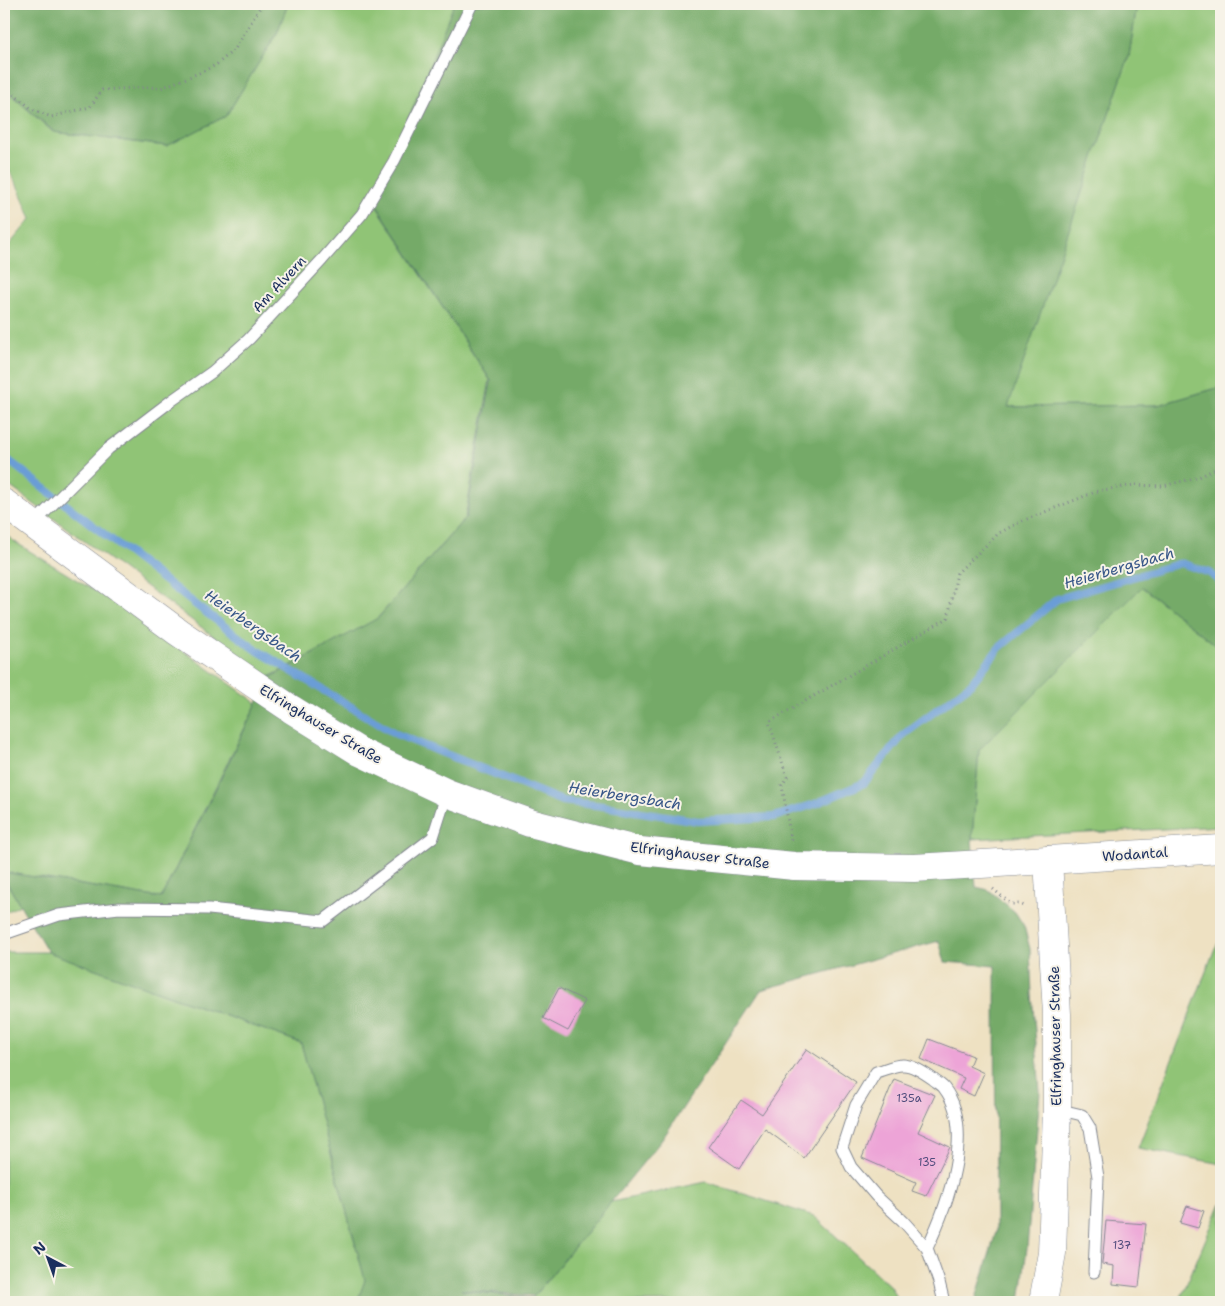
<svg xmlns="http://www.w3.org/2000/svg" width="1225" height="1306" font-family="'Shantell Sans',sans-serif">
<style>
.green{fill:#90c476;stroke:#567a6a}
.forest{fill:#74aa67;stroke:#486c62}
.lines{fill:none;stroke-linecap:round;stroke-linejoin:round}
.stream{stroke:#6b9dd6;stroke-width:8}
.building{fill:#eda4d7}
.service-casing{stroke:#848890;stroke-width:13}
.tertiary-casing{stroke:#848890;stroke-width:29}
.secondary-casing{stroke:#848890;stroke-width:29}
.path{stroke:#848890;stroke-width:3;stroke-dasharray:1 4;stroke-linecap:butt}
.service{stroke:#fff;stroke-width:11}
.tertiary{stroke:#fff;stroke-width:28}
.secondary{stroke:#fff;stroke-width:28}
.labels{text-anchor:middle;stroke-width:4;stroke-linejoin:round;paint-order:stroke}
.number-label{font-size:11px;fill:#504c7c}
.street-label{font-size:14px;fill:#1b2f5e;stroke:#f7f3e8}
.water-label{font-size:15px;font-style:italic;fill:#375688;stroke:#f7f3e8}
</style>
<rect width="100%" height="100%" fill="#f7f3e8"/>
<filter id="ink" filterUnits="userSpaceOnUse"><feTurbulence type="fractalNoise" baseFrequency=".02" numOctaves="2"/><feDisplacementMap in="SourceGraphic" scale="10" xChannelSelector="R" yChannelSelector="G"/><feConvolveMatrix kernelMatrix="1 2 1 2 8 2 1 2 1" color-interpolation-filters="sRGB"/></filter>
<filter id="wash" filterUnits="userSpaceOnUse"><feTurbulence type="fractalNoise" baseFrequency=".0096" numOctaves="4" result="noise"/><feDisplacementMap in="SourceGraphic" scale="20" xChannelSelector="R" yChannelSelector="G"/><feGaussianBlur stdDeviation="1.12" result="paint"/><feColorMatrix in="noise" values="0 0 0 0 0 0 0 0 0 0 0 0 0 0 0 0 0 1.4 0 .05"/><feComposite in="paint" operator="in"/></filter>
<g filter="url(#wash)">
<rect width="100%" height="100%" fill="#eee1c2"/>
<path class="green" d="M288,4H455L375,204L490,380L465,518L376,620L269,677L4,482V251L31,219L18,187L4,161V94L9,93L53,132L166,146L226,116L277,33Z
M1137,4H1221V387L1158,405L1007,407L1129,56Z
M4,534L18,544L126,610L257,703L161,898L4,872Z
M1142,587L1221,649V826L972,839L979,749Z
M4,878L20,905L4,913Z
M1221,939V1164L1138,1148L1215,948Z
M4,952H49L301,1043L366,1282L358,1302H4Z
M706,1182L814,1216L891,1287L898,1302H530L534,1296L611,1202Z
M1221,1203V1302H1179Z"/>
<path class="forest" d="M4,4H288L277,33L226,116L167,146L54,132L7,90L4,91Z
M454,4H1137L1129,56L1008,407L1158,405L1221,387V649L1142,587L979,750L972,839L976,887L989,890L1015,912L1024,926L1030,949L1032,994L1040,1092L1027,1248L1020,1302H975L996,1232L995,966L945,962L939,941L761,990L661,1141L534,1296L461,1290L532,1298L529,1302H357L365,1280L301,1043L48,952L4,878V872L161,898L219,782L252,714L267,679L378,618L466,517L491,381L375,203Z"/>
<g class="lines">
<path class="stream" d="M4,457L200,608L255,649L396,734L562,801L603,806L698,821L774,817L815,804L864,783L903,735L971,684L999,648L1057,599L1181,563L1210,573L1221,583"/>
</g>
<g id="blocks">
<path class="building" d="M559,988L585,1001L568,1031L543,1018Z
M929,1039L973,1056L969,1066L984,1073L974,1096L959,1089L964,1078L921,1059Z
M807,1049L856,1082L804,1158L765,1129L739,1169L708,1147L741,1100L762,1114Z
M894,1079L935,1095L918,1132L950,1147L926,1196L912,1191L916,1182L862,1158Z
M1187,1206L1204,1211L1198,1228L1180,1223Z
M1106,1221L1146,1224L1139,1287L1113,1284L1114,1266L1102,1264Z"/>
</g>
</g>
<g filter="url(#ink)">
<use href="#blocks" fill-opacity="0" stroke="#848890" stroke-width="1"/>
<g class="lines">
<defs>
<path id="service" d="M33,524L108,449L171,401L212,372L249,339L322,260L362,214L394,161L472,4
M4,934L59,915L119,908L209,909L323,921L433,837L447,793
M1057,1109L1082,1115L1090,1128L1098,1177L1094,1272
M927,1248C947,1207 976,1129 944,1088C942,1085 936,1082 933,1079C926,1074 911,1064 902,1065C894,1065 884,1070 876,1072L856,1105L842,1148L851,1167L876,1196L903,1221L927,1248L939,1282L944,1302"/>
<path id="tertiary" d="M1043,1302L1052,1253L1057,1108V1014L1048,860"/>
<path id="secondary" d="M4,503L178,632L291,709L360,752L447,793L530,823L640,851L794,866L914,868L1048,860L1221,849"/>
</defs>
<use href="#service" class="service-casing"/>
<use href="#tertiary" class="tertiary-casing"/>
<use href="#secondary" class="secondary-casing"/>
<path class="path" d="M4,60L8,76L10,91L4,92
M10,91L32,109L51,117L90,107L102,90L149,87L161,88L199,73L216,65L235,49L262,4
M791,840L782,785L787,777L769,722L948,618L957,573L999,533L1022,521L1098,491L1134,485L1163,486L1199,477L1221,466
M993,889L1011,904H1020L1026,907"/>
<use href="#service" class="service"/>
<use href="#tertiary" class="tertiary"/>
<use href="#secondary" class="secondary"/>
</g>
</g>
<g class="labels">
<g class="number-label">
<text x="909" y="1102">135a</text>
<text x="927" y="1166">135</text>
<text x="1122" y="1249">137</text>
</g>
<g class="street-label">
<text transform="translate(279 284) rotate(-47)" y="5">Am Alvern</text>
<text transform="translate(321 724) rotate(31)" y="5">Elfringhauser Straße</text>
<text transform="translate(1135 854) rotate(-4)" y="5">Wodantal</text>
<text transform="translate(700 855) rotate(7)" y="5">Elfringhauser Straße</text>
<text transform="translate(1055 1036) rotate(-91)" y="5">Elfringhauser Straße</text>
</g>
<g class="water-label">
<text transform="translate(1119 568) rotate(-16)" y="5">Heierbergsbach</text>
<text transform="translate(253 626) rotate(35)" y="5">Heierbergsbach</text>
<text transform="translate(625 796) rotate(9)" y="5">Heierbergsbach</text>
</g>
</g>
<rect width="1225" height="1306" fill="none" stroke="#f7f3e8" stroke-width="20"/>
<g transform="translate(48 1258) rotate(319)" stroke="#f7f3e8" stroke-width="4" paint-order="stroke">
<path d="M0-4L9 19L0 12L-9 19Z" fill="#1b2f5e"/>
<text y="-8" font-size="14" font-weight="bold" text-anchor="middle" fill="#1b2f5e">N</text>
</g>
</svg>
